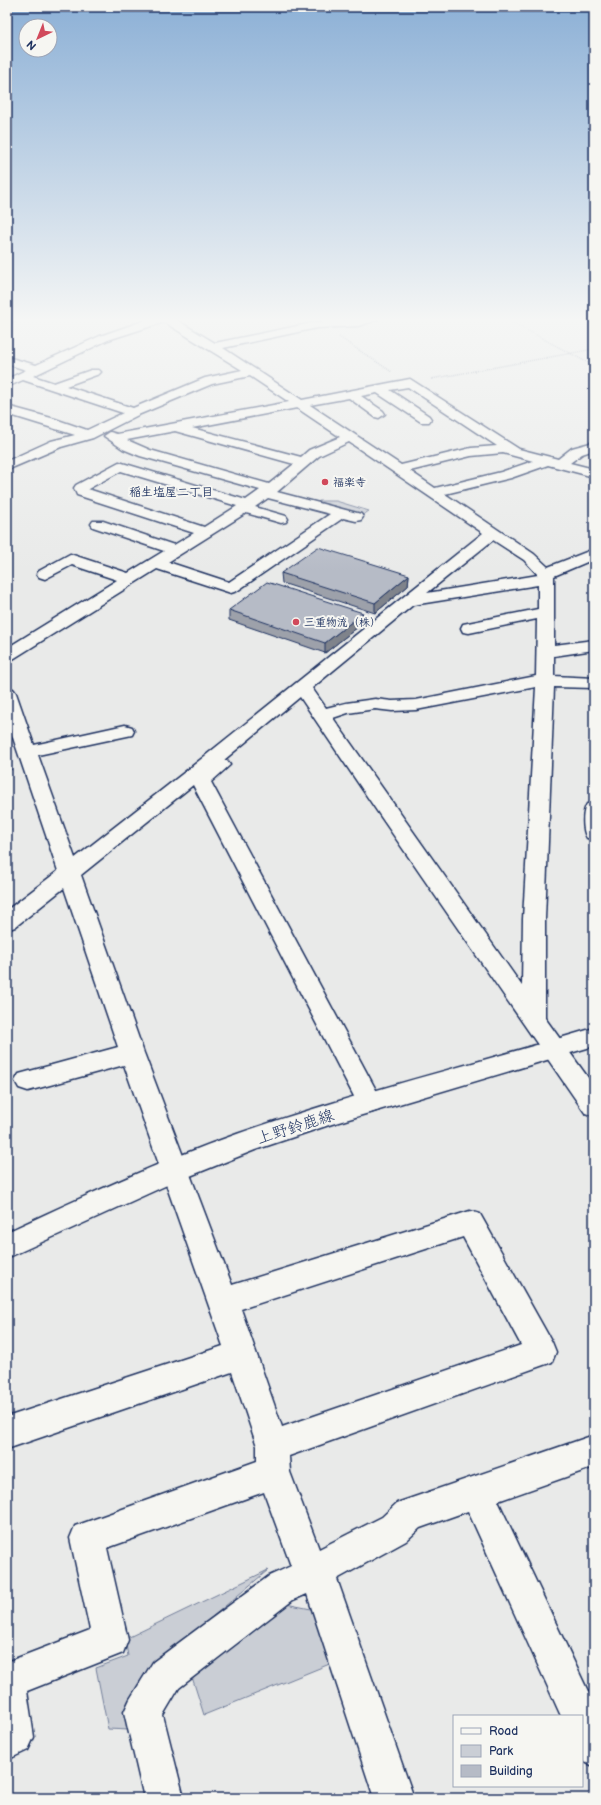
<svg xmlns="http://www.w3.org/2000/svg" width="601" height="1805" font-family="'Balsamiq Sans','Klee One',sans-serif">
<style>
.green{fill:#caced5;stroke:#727e9a}
.lines{fill:none;stroke-linecap:round;stroke-linejoin:round}
.minor-casing{stroke:#1b2f5e;stroke-width:3}
.major-casing{stroke:#1b2f5e;stroke-width:3}
.path-far1{stroke:#1b2f5e;stroke-width:1.5;stroke-dasharray:0.5 1.5;stroke-linecap:butt}
.path{stroke:#1b2f5e;stroke-width:2.5;stroke-dasharray:1 3;stroke-linecap:butt}
.minor{fill:#f6f6f2;fill-rule:evenodd}
.major{fill:#f6f6f2;fill-rule:evenodd}
.wall{fill:#9da1aa;stroke:#1b2f5e}
.shaded-wall{fill:#7f838b;stroke:#1b2f5e}
.building{fill:#b6bbc6;stroke:#1b2f5e}
.poi-dot{fill:#d1495b;stroke:#f6f6f2;stroke-width:1.5}
.labels{text-anchor:middle;stroke-width:4;stroke-linejoin:round;paint-order:stroke}
.far-poi-label{font-size:11px;font-weight:bold;fill:#1b2f5e;stroke:#f6f6f2;text-anchor:start}
.far-neighbourhood-label{font-size:12px;font-weight:bold;fill:#1b2f5e;stroke:#f6f6f2}
.near-street-label{font-size:16px;fill:#1b2f5e;stroke:#f6f6f2}
</style>
<rect width="100%" height="100%" fill="#e9eae9"/>
<filter id="ink" filterUnits="userSpaceOnUse"><feTurbulence type="fractalNoise" baseFrequency=".025" numOctaves="2"/><feDisplacementMap in="SourceGraphic" scale="8" xChannelSelector="R" yChannelSelector="G"/><feConvolveMatrix kernelMatrix="1 2 1 2 8 2 1 2 1" color-interpolation-filters="sRGB"/></filter>
<g filter="url(#ink)">
<path class="green" d="M319,501H336L369,511L363,515L318,502Z
M268,1570L155,1665L129,1730L108,1729L96,1668L128,1656L125,1639Z
M281,1603L311,1609L332,1663L204,1715L192,1677Z"/>
<g class="lines">
<defs>
<path id="minor" d="M7,319H17L7,325Z
M149,319H175L215,343L317,322L380,319L358,326L317,328L223,348L302,400L410,379L519,449L558,459L572,448L594,442V450L582,454L570,463L594,469V477L548,465L511,478L445,494L534,554L548,567L594,549V559L554,576V645L594,640V650L554,656V676L594,678V688L554,687L545,919V1018L594,1086V1116L585,1113L381,817L300,697L224,760L227,761L230,765L211,782L383,1103L379,1110L370,1113L361,1110L193,785L81,875L144,1053L232,1285L470,1211L480,1214L552,1342L556,1352L552,1362L289,1456L290,1472L319,1549L382,1517L397,1503L594,1435V1467L498,1501L594,1704V1766L582,1761V1716H561L468,1511L420,1528L406,1541L337,1579L414,1798H374L307,1594L293,1600L179,1688L163,1715L184,1798H144L124,1712L130,1699L153,1662L269,1576L291,1566L264,1492L107,1548L128,1640L123,1653L27,1691L34,1737L28,1750L7,1760V1662L90,1630L70,1538L75,1526L257,1461V1446L232,1372L7,1449V1417L223,1346L124,1065L28,1091L19,1088L15,1081L19,1074L118,1047L64,888L15,927L7,930V910L58,871L7,720V688L13,689L16,693L34,745L125,725L132,727L134,731L132,735L38,755L75,858L190,768L483,533L349,442L319,456L277,492L361,514L363,517L361,520L356,521L343,518L237,591L231,593L157,569L13,659L7,660V648L117,580L72,565L45,579L39,577L37,574L39,571L70,554L128,573L164,551L93,527L91,524L93,521H103L174,545L194,533L77,495L74,488L76,485L119,462L246,500L260,490L140,456L123,449L104,436L110,432L117,434L289,402L250,376L212,384L138,415L93,438L61,447L7,470V461L51,441L75,435L7,414V406L55,419L87,430L123,413L23,380L7,387V379L26,370L7,364V357L36,365L100,336ZM164,322L242,370L205,378L133,408L66,386L99,374L101,372L99,370H91L54,383L33,376L108,340ZM408,387L497,446L471,448L401,465L310,405L349,398L375,417L379,418L385,414L383,411L361,396L377,393L421,422H429L431,419L429,416L390,390ZM297,408L340,437L309,450L301,457L192,428ZM175,431L294,464L269,484L150,450L127,440ZM503,453L533,461L501,472L435,488L410,471L471,456ZM121,471L237,506L204,527L88,489ZM268,498L330,514L229,582L168,562L246,513L281,523L286,522L288,519L286,516L255,507ZM493,540L524,560L538,575L427,593ZM538,585V609L463,624L461,628L463,632L469,633L537,619L536,676L416,700L392,701L375,699L346,703L326,708L312,688L413,605ZM536,687L523,919L522,986L333,718L348,713L375,709L392,711L416,710ZM463,1237L521,1345L282,1427L241,1309Z
M594,802V839L587,838C582,830 582,811 587,804Z"/>
<path id="major" d="M594,1028V1046L332,1124L255,1150L165,1186L7,1258V1232C83,1197 158,1162 237,1134C354,1093 475,1064 594,1028Z"/>
</defs>
<use href="#minor" class="minor-casing"/>
<use href="#major" class="major-casing"/>
<path class="path-far1" d="M506,319L594,366
M339,337L392,372
M431,379L594,349"/>
<path class="path" d="M7,771L13,768"/>
<use href="#minor" class="minor"/>
<use href="#major" class="major"/>
</g>
<path class="wall" d="M281,573L409,575L408,586L375,613L282,583Z
M229,610L363,623L325,653L229,620Z"/>
<path class="shaded-wall" d="M409,575L408,586L375,613V603Z
M363,613V623L325,653V643Z"/>
<path class="building" d="M318,547L409,575L375,603L281,573Z
M267,582L363,613L325,643L229,610Z"/>
</g>
<linearGradient id="sky" x2="0" y2="1"><stop stop-color="#8cb0d6"/><stop offset="0.56" stop-color="#f5f6f5"/><stop offset="1" stop-color="#f5f6f5" stop-opacity="0"/></linearGradient>
<rect width="601" height="572" fill="url(#sky)"/>
<g class="poi-dot">
<circle cx="325" cy="482" r="4"/>
<circle cx="296" cy="622" r="4"/>
</g>
<g class="labels">
<g class="far-poi-label">
<text x="333" y="486">福楽寺</text>
<text x="304" y="626">三重物流（株）</text>
</g>
<g class="far-neighbourhood-label">
<text x="171" y="496">稲生塩屋二丁目</text>
</g>
<g class="near-street-label">
<text transform="translate(295 1126) rotate(-18)" y="6">上野鈴鹿線</text>
</g>
</g>
<rect width="601" height="1805" fill="none" stroke="#f6f6f2" stroke-width="24"/>
<rect x="12" y="12" width="577" height="1781" fill="none" stroke="#1b2f5e" stroke-width="1.5" filter="url(#ink)"/>
<rect x="453" y="1715" width="130" height="72" fill="#f6f6f2" stroke="#9ea6b7"/>
<rect x="461" y="1728" width="20" height="6" fill="#f6f6f2" stroke="#9ea6b7"/>
<text x="489" y="1735" font-size="12" fill="#1b2f5e">Road</text>
<rect x="461" y="1745" width="20" height="12" fill="#caced5" stroke="#9ea6b7"/>
<text x="489" y="1755" font-size="12" fill="#1b2f5e">Park</text>
<rect x="461" y="1765" width="20" height="12" fill="#b6bbc6" stroke="#9ea6b7"/>
<text x="489" y="1775" font-size="12" fill="#1b2f5e">Building</text>
<g transform="translate(38 38) rotate(223)"><circle r="19" fill="#f6f6f2" stroke="#9ea6b7"/>
<path d="M0-3L7 15L0 10L-7 15Z" fill="#d1495b"/>
<text y="-6" font-size="11" font-weight="bold" text-anchor="middle" fill="#1b2f5e">N</text>
</g>
</svg>
